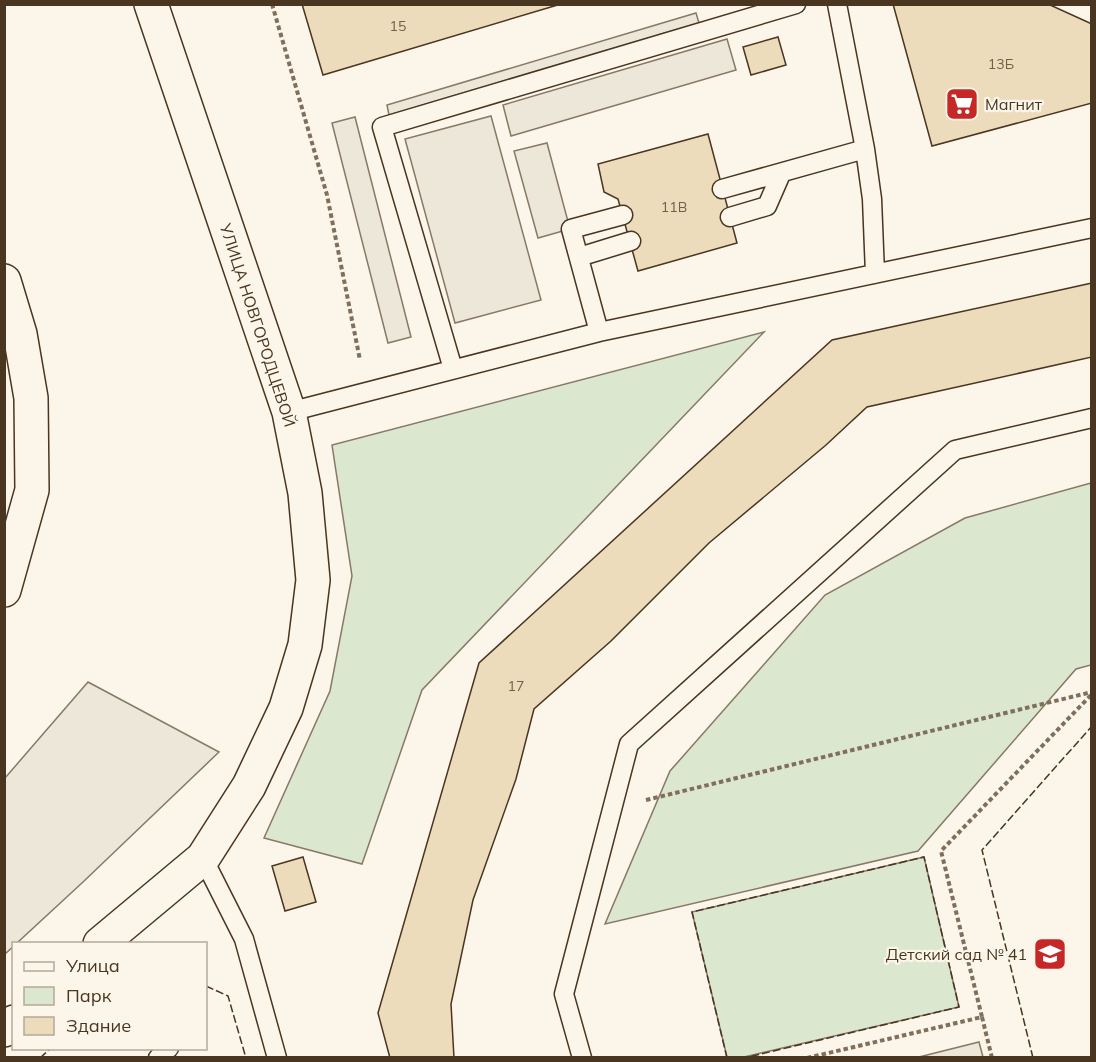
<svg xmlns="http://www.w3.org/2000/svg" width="1096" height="1062" font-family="Mulish,sans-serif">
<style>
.green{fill:#dce7d0;stroke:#887966;stroke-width:1.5}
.parking{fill:#ede7d9;stroke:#887966;stroke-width:1.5}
.building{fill:#ecdcbc;stroke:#4a3520;stroke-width:1.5}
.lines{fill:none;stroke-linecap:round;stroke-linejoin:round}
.lane-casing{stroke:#4a3520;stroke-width:21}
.secondary-casing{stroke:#4a3520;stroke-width:36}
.primary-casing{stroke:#4a3520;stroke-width:36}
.path{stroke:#7f6f5c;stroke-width:4;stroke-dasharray:4.5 3;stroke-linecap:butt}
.lane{stroke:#fbf6e9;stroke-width:18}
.secondary{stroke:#fbf6e9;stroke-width:33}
.primary{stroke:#fbf6e9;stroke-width:33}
.fence{stroke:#4a3520;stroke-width:1.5;stroke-dasharray:8 3;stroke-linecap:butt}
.labels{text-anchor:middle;stroke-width:4.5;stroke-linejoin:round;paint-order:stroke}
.number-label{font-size:14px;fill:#725f47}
.poi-label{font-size:16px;fill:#4a3520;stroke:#fbf6e9;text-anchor:start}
.street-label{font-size:16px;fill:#4a3520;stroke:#fbf6e9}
</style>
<rect width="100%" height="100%" fill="#fbf6e9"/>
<path class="green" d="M764,332L422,690L362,864L264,838L330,691L352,576L332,445Z
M1091,483V665L1076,669L918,851L605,924L670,771L825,595L965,518Z
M924,857L959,1007L744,1057H727L692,912Z"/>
<path class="parking" d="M696,13L699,23L389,115L387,105Z
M727,39L736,70L511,136L503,105Z
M491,116L541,300L455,323L405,139Z
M355,117L411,337L388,343L332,123Z
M547,143L570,229L538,238L514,151Z
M88,682L219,752L83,882L5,954V778Z
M979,1042L983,1057H919Z"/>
<path class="building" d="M302,4H561L323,75Z
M893,4H1048L1092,24V103L932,146Z
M778,37L786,65L751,75L743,47Z
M708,134L737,243L638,271L618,199L604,192L598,164Z
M1092,283V357L867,407L826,445L709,543L611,641L534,709L516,779L473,900L451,1004L454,1058H390L378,1013L479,663L832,340Z
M303,857L316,902L285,911L272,866Z"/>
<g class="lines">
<defs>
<path id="lane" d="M837,4L865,149L872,199L875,274
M722,189L865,149
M730,217L767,206L781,174
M579,257L631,241
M599,332L571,229L623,215
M453,369L382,127L796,4
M289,412L599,332L1092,228
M203,858L244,939L277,1058
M158,1058L169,1048
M582,1058L564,994L629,744L955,450L1092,418"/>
<path id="secondary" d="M100,944L203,858L249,786L286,708L305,645L313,580L305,493L289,412L151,4
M4,1030L14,1022"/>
<path id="primary" d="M4,281L20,334L31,398L32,490L4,590"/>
</defs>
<use href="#lane" class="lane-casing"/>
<use href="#secondary" class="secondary-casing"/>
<use href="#primary" class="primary-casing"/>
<path class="path" d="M272,4L327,195L360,360
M646,800L1092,692
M982,1017L992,1058
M807,1058L982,1017L941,851L1092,694"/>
<use href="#lane" class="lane"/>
<use href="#secondary" class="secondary"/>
<use href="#primary" class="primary"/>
<path class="fence" d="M206,986L228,996L246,1058
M40,1058L51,1048
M727,1058L692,912L924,857L959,1007L744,1058
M1033,1058L982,850L1092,726"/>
</g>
<defs>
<symbol id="supermarket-square" viewBox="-11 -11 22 22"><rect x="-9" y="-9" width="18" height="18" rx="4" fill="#c62828" stroke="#fbf6e9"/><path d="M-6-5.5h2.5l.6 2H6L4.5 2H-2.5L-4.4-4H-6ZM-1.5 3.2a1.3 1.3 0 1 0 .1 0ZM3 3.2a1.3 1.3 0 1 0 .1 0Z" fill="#fff"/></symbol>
<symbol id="school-square" viewBox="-11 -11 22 22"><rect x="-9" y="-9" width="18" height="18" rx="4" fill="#c62828" stroke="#fbf6e9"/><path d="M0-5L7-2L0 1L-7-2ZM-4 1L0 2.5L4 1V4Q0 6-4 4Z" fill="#fff"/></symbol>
</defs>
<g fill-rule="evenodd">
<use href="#supermarket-square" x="943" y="85" width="38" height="38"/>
<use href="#school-square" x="1031" y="935" width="38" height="38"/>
</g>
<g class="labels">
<g class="number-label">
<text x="398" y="31">15</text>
<text x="1001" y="69">13Б</text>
<text x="674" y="212">11В</text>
<text x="516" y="691">17</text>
</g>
<g class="poi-label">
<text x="985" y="110">Магнит</text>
<text x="1027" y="960" text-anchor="end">Детский сад № 41</text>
</g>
<g class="street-label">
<text transform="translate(258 325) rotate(72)" y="6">УЛИЦА НОВГОРОДЦЕВОЙ</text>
</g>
</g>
<rect width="1096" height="1062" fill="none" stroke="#4a3520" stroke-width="12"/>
<rect x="12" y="942" width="195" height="108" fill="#fbf6e9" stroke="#b4a999" stroke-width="1.5"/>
<rect x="24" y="962" width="30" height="9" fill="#fbf6e9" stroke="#b4a999" stroke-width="1.5"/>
<text x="66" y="972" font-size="18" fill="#4a3520">Улица</text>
<rect x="24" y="987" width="30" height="18" fill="#dce7d0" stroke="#b4a999" stroke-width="1.5"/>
<text x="66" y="1002" font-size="18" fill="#4a3520">Парк</text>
<rect x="24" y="1017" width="30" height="18" fill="#ecdcbc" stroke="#b4a999" stroke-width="1.5"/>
<text x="66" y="1032" font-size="18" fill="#4a3520">Здание</text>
</svg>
